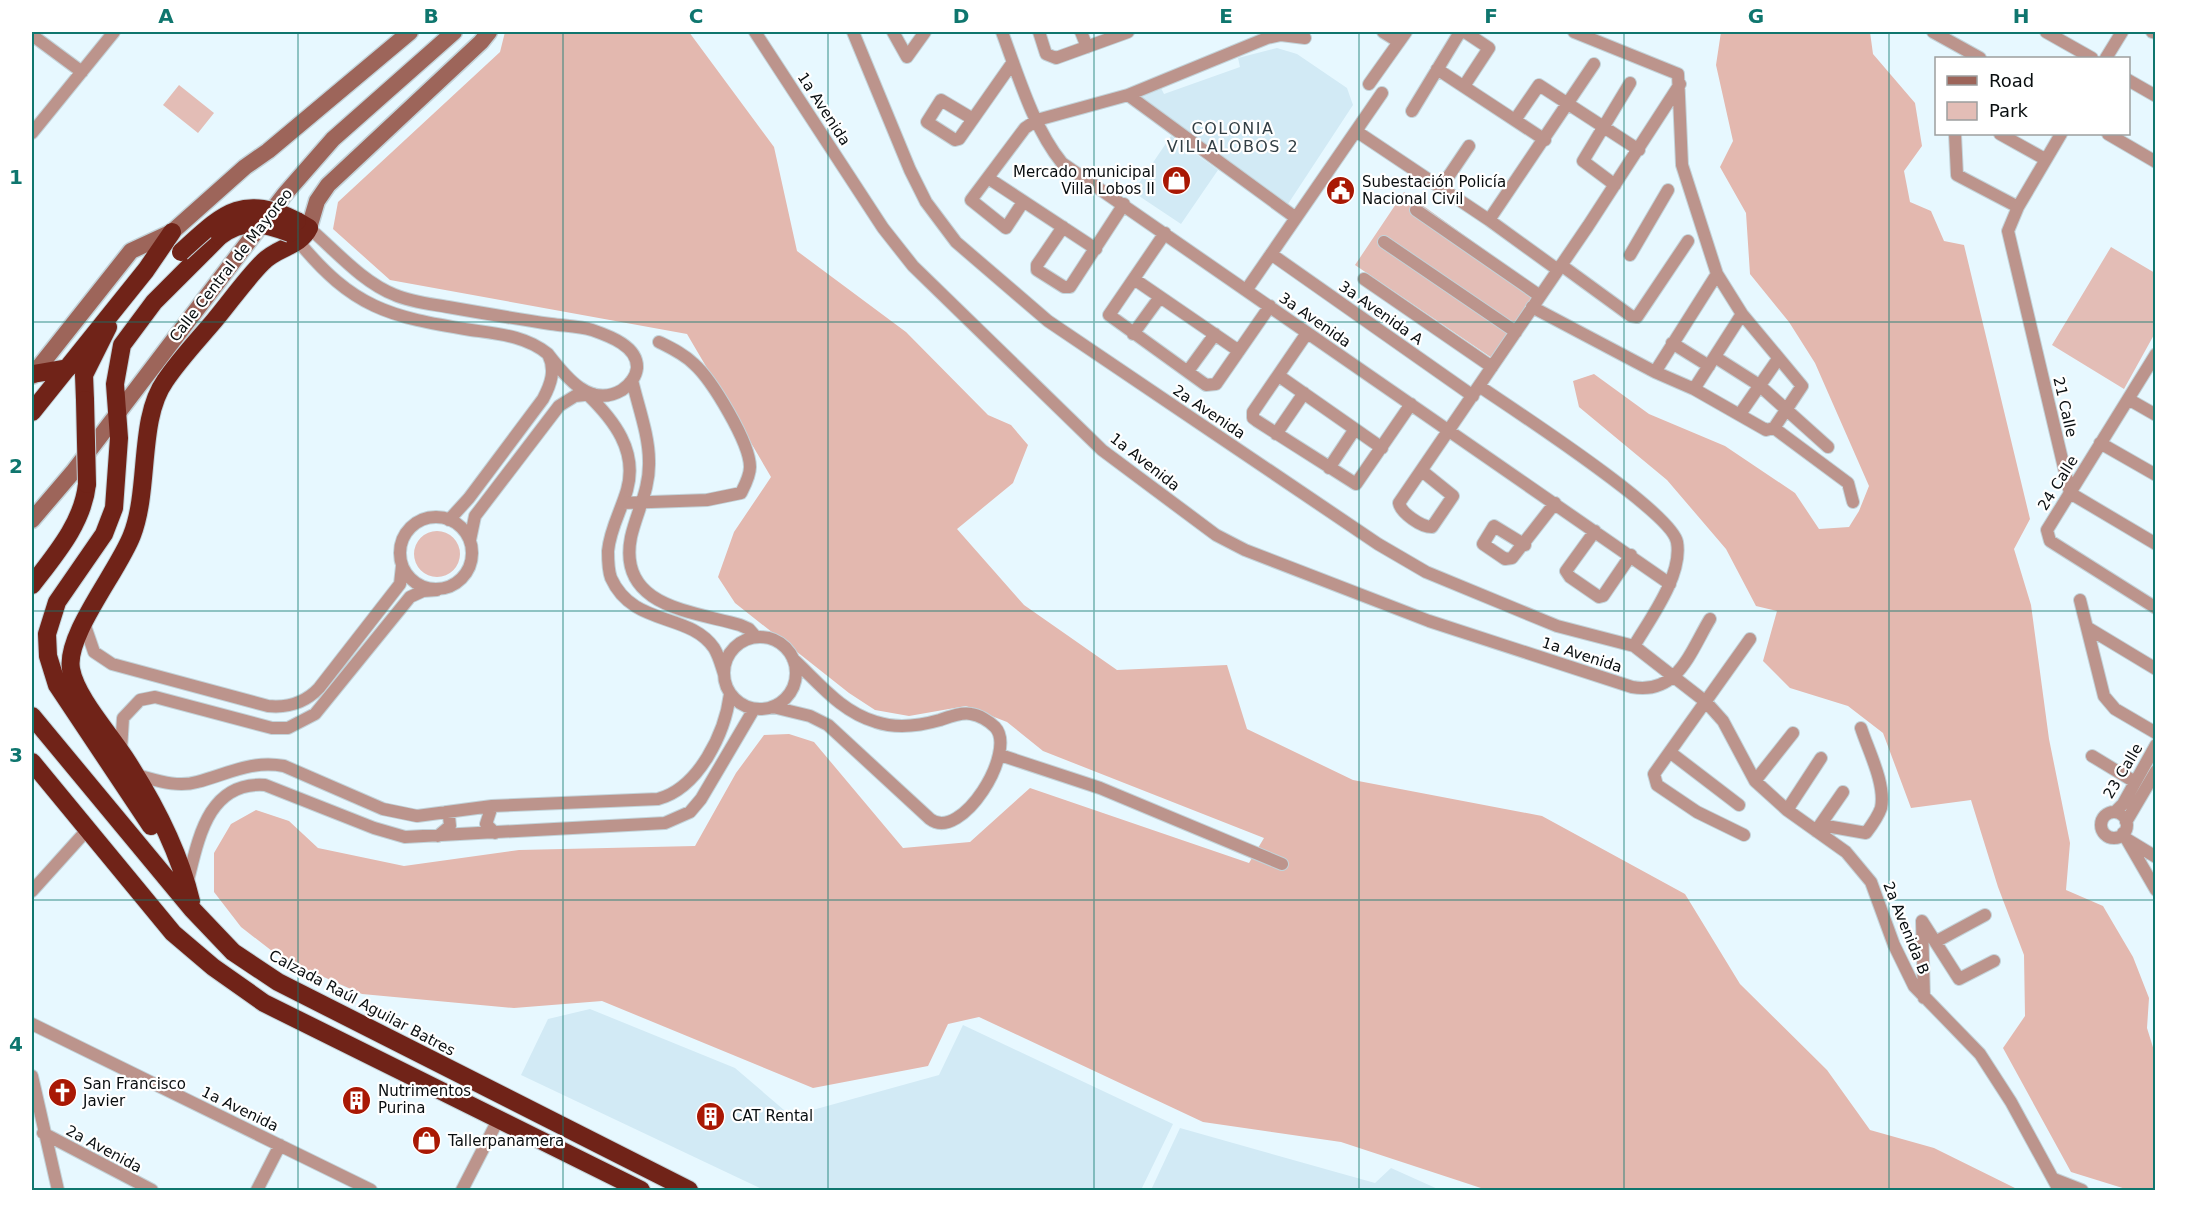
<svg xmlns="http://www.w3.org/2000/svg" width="2187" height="1222" font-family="'DejaVu Sans',sans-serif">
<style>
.built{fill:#d2eaf5}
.green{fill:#e3bdb6}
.forest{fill:#e3b8af}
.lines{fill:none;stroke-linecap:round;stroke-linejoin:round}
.street-casing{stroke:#c3d3d9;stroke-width:14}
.secondary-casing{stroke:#c3d3d9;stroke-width:19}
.highway-casing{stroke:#c3d3d9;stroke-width:20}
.street{stroke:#bc948c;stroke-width:12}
.secondary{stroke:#9d655a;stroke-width:16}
.highway{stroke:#702318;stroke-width:18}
.highway-bridge-casing{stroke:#c3d3d9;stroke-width:20;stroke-linecap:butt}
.highway-bridge{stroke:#702318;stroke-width:18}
.grid{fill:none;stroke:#0f766e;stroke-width:1.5;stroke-opacity:0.55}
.labels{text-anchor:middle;stroke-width:4.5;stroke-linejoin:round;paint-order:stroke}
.street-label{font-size:15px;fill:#090e10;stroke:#fff}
.poi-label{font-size:15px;fill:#090e10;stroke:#fff;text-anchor:start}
.neighbourhood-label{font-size:16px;letter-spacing:1.5px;fill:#313e44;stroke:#fff}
.neatline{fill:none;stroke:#0f766e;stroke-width:2}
.grid-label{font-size:20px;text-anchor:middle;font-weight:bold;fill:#0f766e}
</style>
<rect width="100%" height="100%" fill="#e7f8ff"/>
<path class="built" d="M1277,48L1297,54L1347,88L1353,105L1288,204L1136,99L1161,88L1164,94L1240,67L1238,58Z
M1171,136L1218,170L1181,224L1133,192Z
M590,1009L735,1068L791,1116L939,1075L963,1025L1173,1124L1141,1190H764L521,1075L548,1019Z
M1180,1128L1375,1183L1391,1168L1440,1190H1151Z"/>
<path class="green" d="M179,85L214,113L198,133L163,105Z
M1404,192L1538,288L1492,358L1355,265Z
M2111,247L2155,273V333L2124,389L2052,345Z
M414 554a23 23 0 1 1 46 0a23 23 0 1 1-46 0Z"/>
<path class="forest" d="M505,32H689L774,147L797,251L906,332L988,415L1011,425L1028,445L1013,483L957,529L1024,605L1117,670L1227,665L1247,729L1353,780L1542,816L1685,894L1740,984L1827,1070L1870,1130L1934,1148L2019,1190H1487L1341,1142L1203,1122L979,1017L948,1024L928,1066L813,1088L602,1001L514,1008L362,994L281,958L241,927L214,892V853L231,824L256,810L289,821L318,848L404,866L519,850L695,846L736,773L764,735L789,734L814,742L903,848L970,842L1030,788L1249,863L1264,838L1043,751L1007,722L966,706L909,716L875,710L849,693L735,603L718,577L734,532L771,477L687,334L390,280L333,229L338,202L500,52Z
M1721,32H1870L1873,54L1915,103L1922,146L1904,171L1910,202L1931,211L1944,241L1964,245L2030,519L2014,549L2031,605L2049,739L2070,843L2066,890L2103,906L2133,957L2149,998L2147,1028L2156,1057L2155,1190H2129L2071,1172L2003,1048L2025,1016L2024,955L1998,887L1971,800L1911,808L1883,733L1848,706L1790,688L1763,661L1777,611L1756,606L1726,549L1667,480L1579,407L1573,381L1594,374L1649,414L1725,446L1795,493L1819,529L1849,527L1859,511L1869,486L1815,363L1789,322L1750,274L1746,213L1720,167L1733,141L1716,65Z"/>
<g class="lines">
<defs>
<path id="street" d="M755,32L883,228L913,266L1102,450L1216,535L1245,550L1429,621L1632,687C1678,695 1690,652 1710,619
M853,32L910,170L926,202L956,242L1048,321L1378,544L1426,572L1557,626L1634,646L1706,702L1723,721L1755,781L1787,810L1846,852L1871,882L1894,945L1914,986L1980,1054L2011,1102L2059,1190
M893,32L907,57L925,32
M1002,32C1018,75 1033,127 1062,163L1670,584
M1039,32L1046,54L1056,58L1128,32
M1081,32L1087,47
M1383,32L1399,42
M1574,32L1678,74L1682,165L1717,274L1742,314L1802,386L1774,428
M1933,32L1980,58
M2046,32L2092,58
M2152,32L2156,33
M32,35L82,72
M2106,58L2122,32
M1437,69L1545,140
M2128,80L2156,96
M1369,84L1406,32
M1464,86L1489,48L1465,32
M1128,95L1296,218
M1412,111L1460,32
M973,119L941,100L927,122L955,140L959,139L1013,62
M1515,120L1539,85L1639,150
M1356,131L1489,220L1558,270
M32,133L114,32
M1955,134L1957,175L2018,207
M2000,134L2045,159
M2061,134L2018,207L2008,231L2070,493L2156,544
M2108,134L2156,162
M988,178L1096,249
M1615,185L1583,161L1630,83
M1440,189L1469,146
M1023,202L1006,228L971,200L1025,128L1037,120L1128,95L1267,38L1281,35L1305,38
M1416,210L1540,296
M1489,220L1594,64
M1063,227L1037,265V270L1064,287H1070L1124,204
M309,228C336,251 362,282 395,295C411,302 431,304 448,307C482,313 517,319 551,324C565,326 579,326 592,330C609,336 638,346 637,368C636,377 629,385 622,390C590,409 565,376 548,354
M1165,233L1109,315L1206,385L1216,384L1270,306
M298,241C353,308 389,317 471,330C499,334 526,336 548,354C556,370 551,384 543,399L469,498L449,520
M1384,242L1516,332
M1271,254L1473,396
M1630,255L1668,190
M1561,265L1631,316L1637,317L1688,241
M1134,279L1239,351
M1364,279L1492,367
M1247,289L1382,93
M1532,307L1655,372L1694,389L1766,430L1774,428L1848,483L1853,502
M1307,333L1253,412V418L1257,421L1356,484L1411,404
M1133,334L1160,297
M1672,343L1709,366
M2156,354L2047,530L2050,541L2156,608
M1715,357L1759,385L1828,447
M1188,371L1215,334
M1655,372L1717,274
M1279,376L1382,448
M632,380C638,406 649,435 649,461C650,489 637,511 631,537C617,607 692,611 740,625L749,629L756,637
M1479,386C1511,408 1672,512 1677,542C1683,575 1650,619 1634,646
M1694,389L1742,314
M587,394C614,420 638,451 627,490C621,511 610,529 608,551C608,560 608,570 611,578C633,627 689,612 714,648C719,656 721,665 724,674
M2128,399L2156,415
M1740,414L1778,359
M1276,434L1304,393
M2100,443L2156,475
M1329,468L1355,429
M1422,471L1453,496L1432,527C1421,527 1401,513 1399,503L1588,226L1680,84
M623,503L707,500L741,493C745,485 750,476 750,467C750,443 712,380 694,364C684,354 671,348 659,342
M400 553a36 36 0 1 1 72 0a36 36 0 1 1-72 0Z
M1595,531L1566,571L1570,577L1599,597L1603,596L1631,555
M470,540L475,516L559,406L575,396L593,394
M1525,545L1494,526L1483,544L1505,559L1512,558L1555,503
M2080,600L2104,696L2115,709L2156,733
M84,623L94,652L112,664L268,706C288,708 305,703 319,688L400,584L402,566
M2088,628L2156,669
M724 673a36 36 0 1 1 72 0a36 36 0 1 1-72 0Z
M773,707L810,716L828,725L930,819C961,843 1018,751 995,727C989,721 979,715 971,714C961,712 949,717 940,720C919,726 897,729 876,722C841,712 819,683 793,659
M121,750L123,718L140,700L155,697L272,728H288L315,714L410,597L423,591L437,590
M1671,753L1739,805
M1000,755L1100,788L1282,864
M2092,756L2135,782
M137,775C156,780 177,788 197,782C228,774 251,760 284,766L383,809L417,816L492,806L658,799C699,788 725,733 730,694
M1755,781L1793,733
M492,806L486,824L495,833
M1787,810L1821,758
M2115,812L2123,804L2156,745
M2101 825a13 13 0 1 1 26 0a13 13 0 1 1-26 0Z
M2126,822L2156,771
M1821,825L1866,833C1872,825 1878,817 1881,808C1886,784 1868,750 1861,728
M1816,831L1843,792
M2123,833L2156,890
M1744,835L1697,812L1657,785L1654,774L1750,639
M438,836L450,826L449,816L446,812
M2128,840L2156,857
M187,884C198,841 207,781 265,785L374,828L405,837L665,823L690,812L701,799L754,709
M32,891L87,830
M1922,921L1959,979L1994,961
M1922,921L1924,998
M1937,941L1985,915
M32,1024L371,1190
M32,1076L58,1190
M43,1133L152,1190
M2054,1179L2082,1190
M257,1190L280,1145
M462,1190L498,1120"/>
<path id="secondary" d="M309,228L317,201L328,185L481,42L489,32
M32,376L131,251L172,232L245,167L268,151L410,32
M32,520L73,472L284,195L333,139L454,32"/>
<path id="highway" d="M33,374L68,368
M85,400L84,375L108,327
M32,412L146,270L172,232
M32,585C55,555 83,523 87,484
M32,716L192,909L233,952L278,982L689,1190
M32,762L173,933L213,967L264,1003L641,1190
M151,826L57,685L48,656L47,634L57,602L104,534L114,508L119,438L115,384L122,345L154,302L220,236
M191,901C179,851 153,801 125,758C109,733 76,697 71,669C65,635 119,570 132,535C150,489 138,419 165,381C179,360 197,341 214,321C230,302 245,280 263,262C277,247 300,247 309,228L297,221"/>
</defs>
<use href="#street" class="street-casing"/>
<use href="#secondary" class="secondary-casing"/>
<use href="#highway" class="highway-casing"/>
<use href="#street" class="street"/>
<use href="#secondary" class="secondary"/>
<use href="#highway" class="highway"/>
<defs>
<path id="highway-bridge" d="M220,236C244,218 263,223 290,233
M181,252C223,214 241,193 297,221
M85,400L87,484"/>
</defs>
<use href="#highway-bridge" class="highway-bridge-casing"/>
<use href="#highway-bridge" class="highway-bridge"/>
</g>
<path class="grid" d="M298,32V1190M563,32V1190M828,32V1190M1094,32V1190M1359,32V1190M1624,32V1190M1889,32V1190M32,322H2156M32,611H2156M32,900H2156"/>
<defs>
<symbol id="shop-disc" viewBox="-11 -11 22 22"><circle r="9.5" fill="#a91804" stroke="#fff"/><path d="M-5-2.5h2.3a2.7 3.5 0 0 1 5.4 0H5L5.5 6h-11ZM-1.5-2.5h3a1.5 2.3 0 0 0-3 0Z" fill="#fff"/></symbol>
<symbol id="civic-disc" viewBox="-11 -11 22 22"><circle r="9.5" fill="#a91804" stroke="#fff"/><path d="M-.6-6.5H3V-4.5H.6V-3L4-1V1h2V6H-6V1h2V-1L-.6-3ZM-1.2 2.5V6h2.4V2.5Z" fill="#fff"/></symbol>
<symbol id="church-disc" viewBox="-11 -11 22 22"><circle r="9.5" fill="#a91804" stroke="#fff"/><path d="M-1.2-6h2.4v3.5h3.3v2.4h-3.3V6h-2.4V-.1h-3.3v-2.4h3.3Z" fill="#fff"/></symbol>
<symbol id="building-disc" viewBox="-11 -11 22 22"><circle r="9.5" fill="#a91804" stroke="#fff"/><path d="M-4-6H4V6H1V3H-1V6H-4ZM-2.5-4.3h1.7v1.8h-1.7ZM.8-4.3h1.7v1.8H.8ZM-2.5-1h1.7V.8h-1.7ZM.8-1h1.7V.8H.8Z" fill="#fff"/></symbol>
</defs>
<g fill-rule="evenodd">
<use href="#shop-disc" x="1160" y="164" width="33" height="33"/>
<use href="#civic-disc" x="1324" y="174" width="33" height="33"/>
<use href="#church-disc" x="46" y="1076" width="33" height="33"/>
<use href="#building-disc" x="340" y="1084" width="33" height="33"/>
<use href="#building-disc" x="694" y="1100" width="33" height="33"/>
<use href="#shop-disc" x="410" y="1124" width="33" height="33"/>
</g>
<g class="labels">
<g class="street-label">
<text transform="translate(824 109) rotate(57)" y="5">1a Avenida</text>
<text transform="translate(231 265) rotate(-52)" y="5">Calle Central de Mayoreo</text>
<text transform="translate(1381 313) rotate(35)" y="5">3a Avenida A</text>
<text transform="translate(1315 320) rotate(35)" y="5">3a Avenida</text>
<text transform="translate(2065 407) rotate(77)" y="5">21 Calle</text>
<text transform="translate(1209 412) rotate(34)" y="5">2a Avenida</text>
<text transform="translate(1145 462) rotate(38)" y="5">1a Avenida</text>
<text transform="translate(2058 483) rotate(-58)" y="5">24 Calle</text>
<text transform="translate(1582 655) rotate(18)" y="5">1a Avenida</text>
<text transform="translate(2123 771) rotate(-59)" y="5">23 Calle</text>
<text transform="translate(1906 928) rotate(68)" y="5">2a Avenida B</text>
<text transform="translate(362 1003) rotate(28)" y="5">Calzada Raúl Aguilar Batres</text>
<text transform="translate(240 1109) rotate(26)" y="5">1a Avenida</text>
<text transform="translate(104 1149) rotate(28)" y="5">2a Avenida</text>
</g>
<g class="poi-label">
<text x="1155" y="177" text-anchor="end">Mercado municipal<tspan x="1155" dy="17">Villa Lobos II</tspan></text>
<text x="1362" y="187">Subestación Policía<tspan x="1362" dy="17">Nacional Civil</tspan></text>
<text x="83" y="1089">San Francisco<tspan x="83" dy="17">Javier</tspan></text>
<text x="378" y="1096">Nutrimentos<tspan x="378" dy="17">Purina</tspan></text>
<text x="732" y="1121">CAT Rental</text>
<text x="448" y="1146">Tallerpanamera</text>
</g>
<g class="neighbourhood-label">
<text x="1233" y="134">COLONIA<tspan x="1233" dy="18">VILLALOBOS 2</tspan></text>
</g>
</g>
<rect width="2187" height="1222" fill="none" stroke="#ffffff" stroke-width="66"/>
<rect x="1935" y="57" width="195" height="78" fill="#ffffff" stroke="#9d9f9f" stroke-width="1.5"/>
<rect x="1947" y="76" width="30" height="9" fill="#9d655a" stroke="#9d9f9f" stroke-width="1.5"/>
<text x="1989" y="87" font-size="18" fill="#090e10">Road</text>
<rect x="1947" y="102" width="30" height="18" fill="#e3bdb6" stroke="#9d9f9f" stroke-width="1.5"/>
<text x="1989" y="117" font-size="18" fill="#090e10">Park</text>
<rect x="33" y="33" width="2121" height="1156" class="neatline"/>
<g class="grid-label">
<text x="166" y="23">A</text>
<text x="431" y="23">B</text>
<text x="696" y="23">C</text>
<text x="961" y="23">D</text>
<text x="1226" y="23">E</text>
<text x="1491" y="23">F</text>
<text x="1756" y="23">G</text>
<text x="2021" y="23">H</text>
<text x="16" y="184">1</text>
<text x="16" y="473">2</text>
<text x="16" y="762">3</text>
<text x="16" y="1051">4</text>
</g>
</svg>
